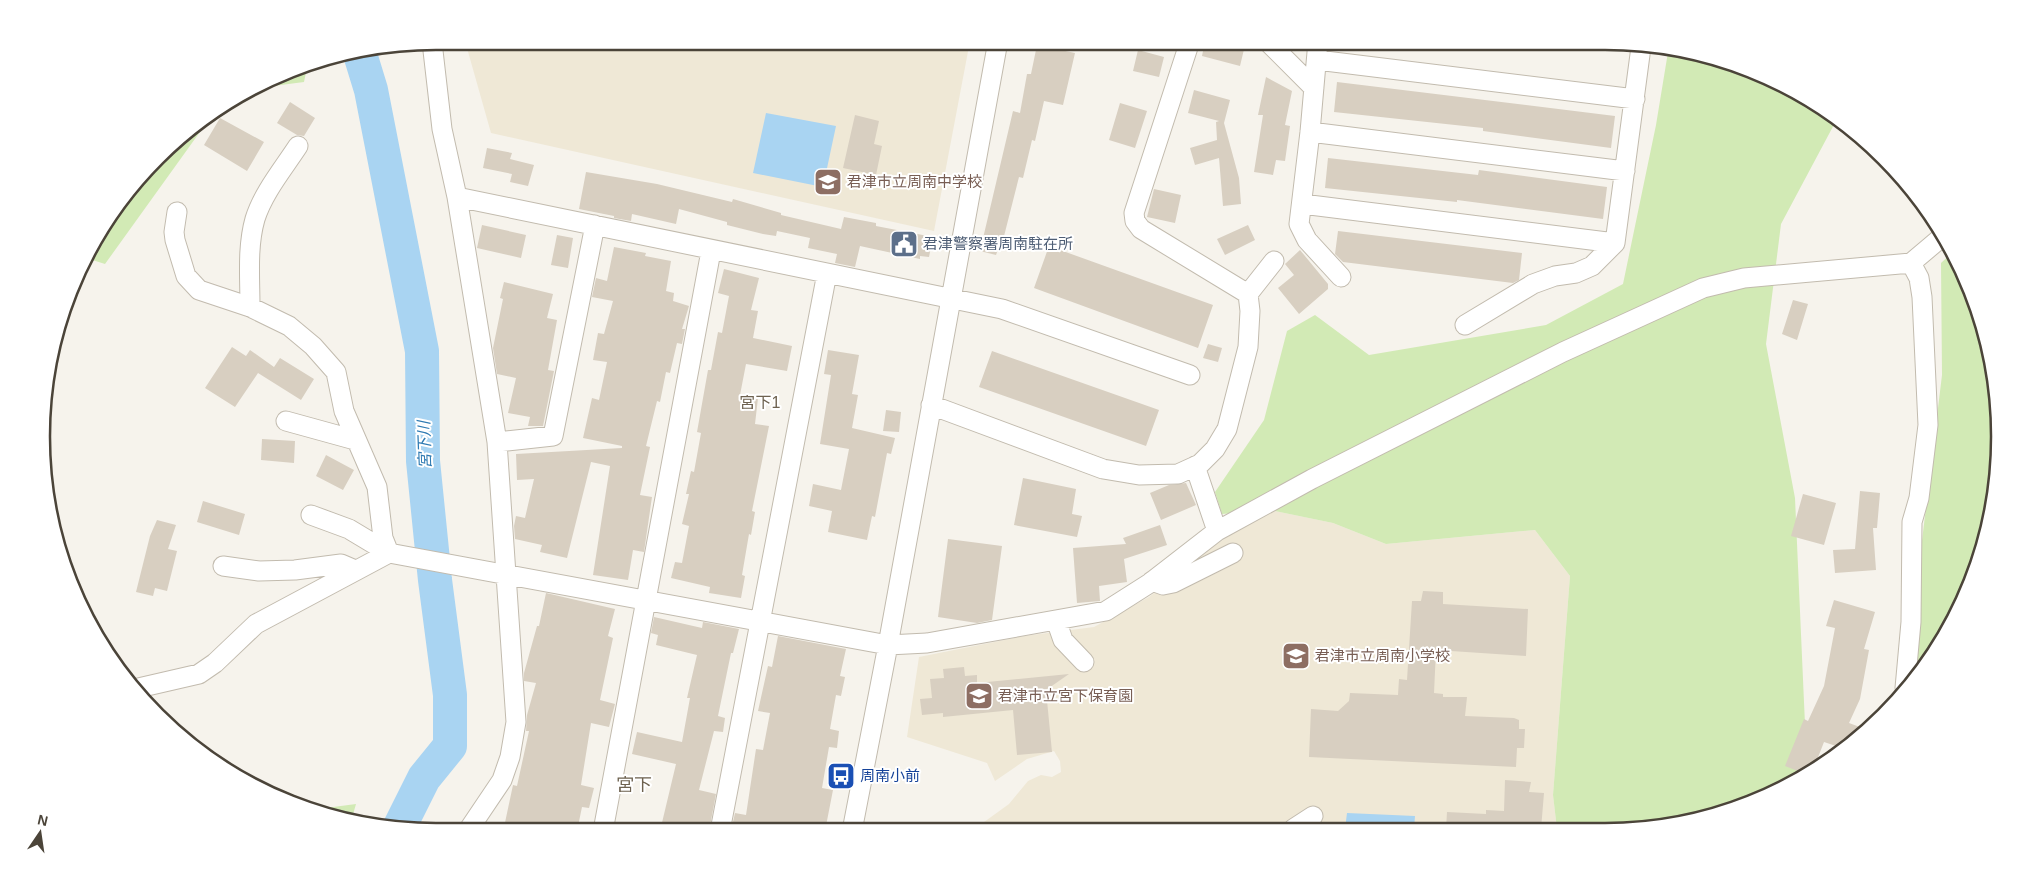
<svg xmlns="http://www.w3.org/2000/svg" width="2041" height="873" font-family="Arial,'Noto Sans JP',sans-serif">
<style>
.education{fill:#efe8d6}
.green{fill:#d2eab5}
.water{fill:#a9d4f2}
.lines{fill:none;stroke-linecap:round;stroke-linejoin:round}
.river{stroke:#a9d4f2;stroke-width:34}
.building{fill:#d8cfc1}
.minor-casing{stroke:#c2bbae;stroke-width:21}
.minor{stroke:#fff;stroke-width:19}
.labels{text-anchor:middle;stroke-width:4;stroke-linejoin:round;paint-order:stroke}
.education-label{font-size:15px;fill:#785e54;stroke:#fff;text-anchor:start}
.service-label{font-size:15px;fill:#4e5e75;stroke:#fff;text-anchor:start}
.transit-label{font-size:15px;fill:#164399;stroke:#fff;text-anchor:start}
.neighbourhood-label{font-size:16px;fill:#6e6250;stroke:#fff}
.water-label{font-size:16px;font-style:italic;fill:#2e7ab2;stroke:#fff}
.quarter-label{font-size:18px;fill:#6e6250;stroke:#fff}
.rim{fill:none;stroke:#4b4439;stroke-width:2.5}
</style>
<rect width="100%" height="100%" fill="#f6f3ec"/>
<path class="education" d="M465,41H970L934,231L491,133Z
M1270,510L1333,523L1386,544L1535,530L1570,576L1553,795L1557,829L973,830L1009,804L1028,781L1041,775L1052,777L1061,772L1060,761L1054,751L1027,759L995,781L987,763L907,737L919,657L1024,636L1094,627L1149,597L1218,543Z"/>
<path class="green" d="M1668,52L1731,62L1802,94L1837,119L1781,224L1766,344L1795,498L1807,770L1756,802L1656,828L1557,829L1553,795L1570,576L1535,530L1386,544L1333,523L1270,510L1222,514L1215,492L1264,420L1287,331L1315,315L1369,355L1546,325L1623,284L1656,125Z
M308,63L304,82L250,89H251Z
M215,111L105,264L86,258L94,239L176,139Z
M1953,252L1959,261L1986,334L1999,410L1996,488L1979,563L1933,656L1910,683V640L1942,375L1941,263Z
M356,804L352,818L310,811L301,806L318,809Z"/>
<path class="water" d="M766,113L836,126L823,187L753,173Z
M1347,813L1415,816L1414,829H1345Z"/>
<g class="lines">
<path class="river" d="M360,54L371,90L422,351L423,461L435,580L450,695V746L424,778L400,826"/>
</g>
<path class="building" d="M1205,41H1246L1240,66L1202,56Z
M1037,45L1075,53L1063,105L1044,101L1035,141L1032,140L1023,178L1019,177L1002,244H1000L996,255L980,251L1013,111L1020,113L1027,74H1031Z
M1138,50L1164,57L1159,77L1133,71Z
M1266,77L1292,91L1285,125L1290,126L1285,161L1276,160L1273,175L1254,172L1263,115H1258Z
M1337,82L1615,116L1611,148L1483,131V128L1334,112Z
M1194,90L1230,100L1224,123L1239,178L1241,204L1223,206L1219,158L1195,165L1190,148L1217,140L1216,122L1219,121L1188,113Z
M290,102L315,118L304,136L297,135L277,123Z
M1120,103L1147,111L1135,148L1109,140Z
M855,115L879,121L874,144L882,146L876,175L843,168Z
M220,118L264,142L247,171L204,145Z
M487,148L512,153L510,159L534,165L528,186L510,182L512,174L483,168Z
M1328,158L1478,175L1479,170L1607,187L1603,219L1457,200V202L1325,188Z
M586,172L657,184L732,202L733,199L781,213V215L841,229L844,217L876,223V226L933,237L929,257L920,256V259L860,246L855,267L835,263L837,254L808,248L810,238L777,231L776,236L763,234L727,225V222L679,209L676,224L632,214L631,221L614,218V216L579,209Z
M1154,189L1181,195L1175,223L1147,217Z
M482,225L526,235L521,258L477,248Z
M1248,225L1255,240L1225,255L1217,239Z
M1338,231L1522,253L1519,280L1513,283L1343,262L1335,254Z
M557,235L573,238L568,268L551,265Z
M1049,246L1213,305L1198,348L1034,288Z
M614,247L646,253L645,256L671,261L666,291L674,293L673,301L689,306L682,329H685L682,344L677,343L670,373L666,372L660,402L657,401L646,446L650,447L640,495L652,497L644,552L633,550L628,580L593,575L610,466L591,462L567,558L540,552L542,545L515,539L514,526L516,516L525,518L534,479L517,480L516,454L622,448V446L583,438L592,398L599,400L607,362L593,360L598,333L604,334L613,301L592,297L596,278L607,281Z
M1300,250L1328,284V289L1299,314L1278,288L1294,275L1285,264Z
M724,269L759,278L751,310L758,311L753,338L792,346L787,371L746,364L740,395L758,398L755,424L769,426L752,511L755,512L751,535L749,534L742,575L745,576L741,598L709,593L710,587L671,578L675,562L682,563L689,526L682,524L689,494H686L691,471L694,472L701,433L697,432L708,370H711L718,332L722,333L729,296L718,293Z
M504,282L553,294L547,318L557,320L548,370L554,371L543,426H528L530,417L508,413L516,378L497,374L493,348L503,299L500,298Z
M1793,300L1808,304L1797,340L1782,334Z
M1208,344L1222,348L1218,362L1203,358Z
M232,347L246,356L250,350L274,367L280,358L314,379L301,400L258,373L235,407L205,388Z
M828,350L859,355L852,394L858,395L852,428L895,438L891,454L887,453L875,517L872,516L867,540L828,532L832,511L809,506L813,484L841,490L849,449L820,444L831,375L824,374Z
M992,351L1159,410L1146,446L979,387Z
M886,410L901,412L899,432L883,431Z
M262,439L295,441L294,463L261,460Z
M326,455L354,470L343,490L316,476Z
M1023,478L1076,489L1072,514L1082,516L1077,537L1014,525Z
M1186,483L1196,505L1161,520L1150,493L1169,485Z
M1860,491L1880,493L1877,528H1873L1876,570L1835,573L1833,550L1855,549Z
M1803,494L1836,503L1824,545L1791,536Z
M203,501L245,514L239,535L197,522Z
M157,520L176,525L168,549L177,551L167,591L155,588L153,596L136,592L150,536Z
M1160,525L1167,545L1124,559L1127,582L1099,586L1100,601L1077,603L1073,548L1126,544L1123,538Z
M948,539L1002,546L992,620L977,623L938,617Z
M1423,591L1443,592V604L1528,609L1526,656L1436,650L1434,693L1443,694V697H1467L1465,716L1514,718L1519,720V729H1525L1524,748H1517L1516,767L1309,757L1311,709L1338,711L1349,701L1350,693L1398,695L1399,679L1407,680L1412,601H1421Z
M546,593L615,609L608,636L613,638L600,700L615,704L609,727L591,723L581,785L594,788L589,808L582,807L577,831H553L533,827L532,831L503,832L513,785L517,786L529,731H526L527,715L536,683L524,681V673L537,626H539Z
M1834,600L1875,612L1864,649L1869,650L1860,699L1849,723L1868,730L1842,748L1824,742L1815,765L1803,773L1785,766L1804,719L1808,721L1824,686L1835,628L1826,626Z
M654,617L702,628L703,622L739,629L733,653H731L718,716L725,718L723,732L714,731L699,790L716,794L709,831H660L676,764L632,754L637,732L682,742L690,698H687L697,655L656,645L658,635L651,633Z
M778,636L846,649L840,676L845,677L841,696L836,695L830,729L839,731L837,748L829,747L822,788L833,790L825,831H799L762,823L761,829L749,827L748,831H731L735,813L746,815L756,749L763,750L770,713L758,711L768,666L772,667Z
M964,667L965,676L977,675V683L1069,674L1046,690L1052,752L1017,755L1013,710L943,717V713L922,715L920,699L932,698L930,679L944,678L943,669Z
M1505,780L1531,782L1529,792L1544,793L1541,829H1446L1447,812L1486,814V810L1504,811Z"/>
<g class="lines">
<defs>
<path id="minor" d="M1267,41L1314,88
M1318,41L1310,132L1299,224L1307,240L1341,277
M432,42L442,129L457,197L497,442L516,722L510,757L502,780L467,832
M1317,60L1635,99
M1310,132L1625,171
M457,197L1002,309L1190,375
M1302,204L1615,243
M177,212L174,232L175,240L186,276L199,290L250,307L289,326L313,346L336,372L344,411L377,487L383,538L389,553
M1248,294L1274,261
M250,307C250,278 247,247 255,219C263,193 283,169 298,146
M1465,325L1533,284L1555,276L1576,273L1592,266L1615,243L1641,47
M931,405L1103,469L1139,475L1178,474L1200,464L1215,449L1227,429L1248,347L1250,311L1248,294L1141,229L1135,221L1134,213L1190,41
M286,421L355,440
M497,442L553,436L595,225
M1195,466L1217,531
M311,515L349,529L389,553L888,645L927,643L1106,611L1150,583L1217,531L1312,479L1563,352L1703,288L1744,278L1911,263L1943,236
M223,566L259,571L295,570L341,564L355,570
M1152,581L1163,585L1173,583L1233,553
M1056,620L1063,640L1084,662
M1905,688L1911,622L1912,522L1919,498L1928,425L1922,297L1919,278L1911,263
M134,689L199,674L215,663L256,624L389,553
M1293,829L1313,816
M603,831L711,251
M720,831L827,273
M852,831L888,645L998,41"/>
</defs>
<use href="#minor" class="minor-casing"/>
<use href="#minor" class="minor"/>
</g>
<defs>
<symbol id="school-square" viewBox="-11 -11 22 22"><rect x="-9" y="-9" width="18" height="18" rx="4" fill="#8d6e63" stroke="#fff"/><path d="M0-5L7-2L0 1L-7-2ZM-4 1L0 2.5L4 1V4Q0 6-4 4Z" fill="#fff"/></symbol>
<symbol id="civic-square" viewBox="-11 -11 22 22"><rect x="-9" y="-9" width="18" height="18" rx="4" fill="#5c6f8a" stroke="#fff"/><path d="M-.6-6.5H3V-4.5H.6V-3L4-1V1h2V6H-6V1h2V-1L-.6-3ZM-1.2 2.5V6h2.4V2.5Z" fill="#fff"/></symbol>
<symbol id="bus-square" viewBox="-11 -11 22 22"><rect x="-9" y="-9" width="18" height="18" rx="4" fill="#1a4fb4" stroke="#fff"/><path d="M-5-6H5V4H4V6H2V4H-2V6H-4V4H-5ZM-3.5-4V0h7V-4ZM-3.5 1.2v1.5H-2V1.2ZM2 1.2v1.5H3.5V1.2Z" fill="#fff"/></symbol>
</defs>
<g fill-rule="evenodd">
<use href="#school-square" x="812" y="166" width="32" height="32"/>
<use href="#civic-square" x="888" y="228" width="32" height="32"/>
<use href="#school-square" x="1280" y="640" width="32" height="32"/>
<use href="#school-square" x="963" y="680" width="32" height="32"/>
<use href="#bus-square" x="825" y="760" width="32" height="32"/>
</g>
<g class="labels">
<g class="education-label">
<text x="847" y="187">君津市立周南中学校</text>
<text x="1315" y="661">君津市立周南小学校</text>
<text x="998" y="701">君津市立宮下保育園</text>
</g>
<g class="service-label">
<text x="923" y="249">君津警察署周南駐在所</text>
</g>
<g class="transit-label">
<text x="860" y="781">周南小前</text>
</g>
<g class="neighbourhood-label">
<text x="760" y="408">宮下1</text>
</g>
<g class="water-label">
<text transform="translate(424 445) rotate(-92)" y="6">宮下川</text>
</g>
<g class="quarter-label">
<text x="634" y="791">宮下</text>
</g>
</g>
<path d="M0 0H2041V873H0ZM436 50H1605A386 386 0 0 1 1991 436V437A386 386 0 0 1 1605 823H436A386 386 0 0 1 50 437V436A386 386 0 0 1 436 50Z" fill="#fff" fill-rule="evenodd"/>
<path class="rim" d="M436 50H1605A386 386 0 0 1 1991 436V437A386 386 0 0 1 1605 823H436A386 386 0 0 1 50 437V436A386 386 0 0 1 436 50Z"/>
<g transform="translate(40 833) rotate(13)" stroke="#ffffff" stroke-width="4" paint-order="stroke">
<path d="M0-4L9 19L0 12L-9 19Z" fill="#4b4439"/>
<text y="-8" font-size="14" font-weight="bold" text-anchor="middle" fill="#4b4439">N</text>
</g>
</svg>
